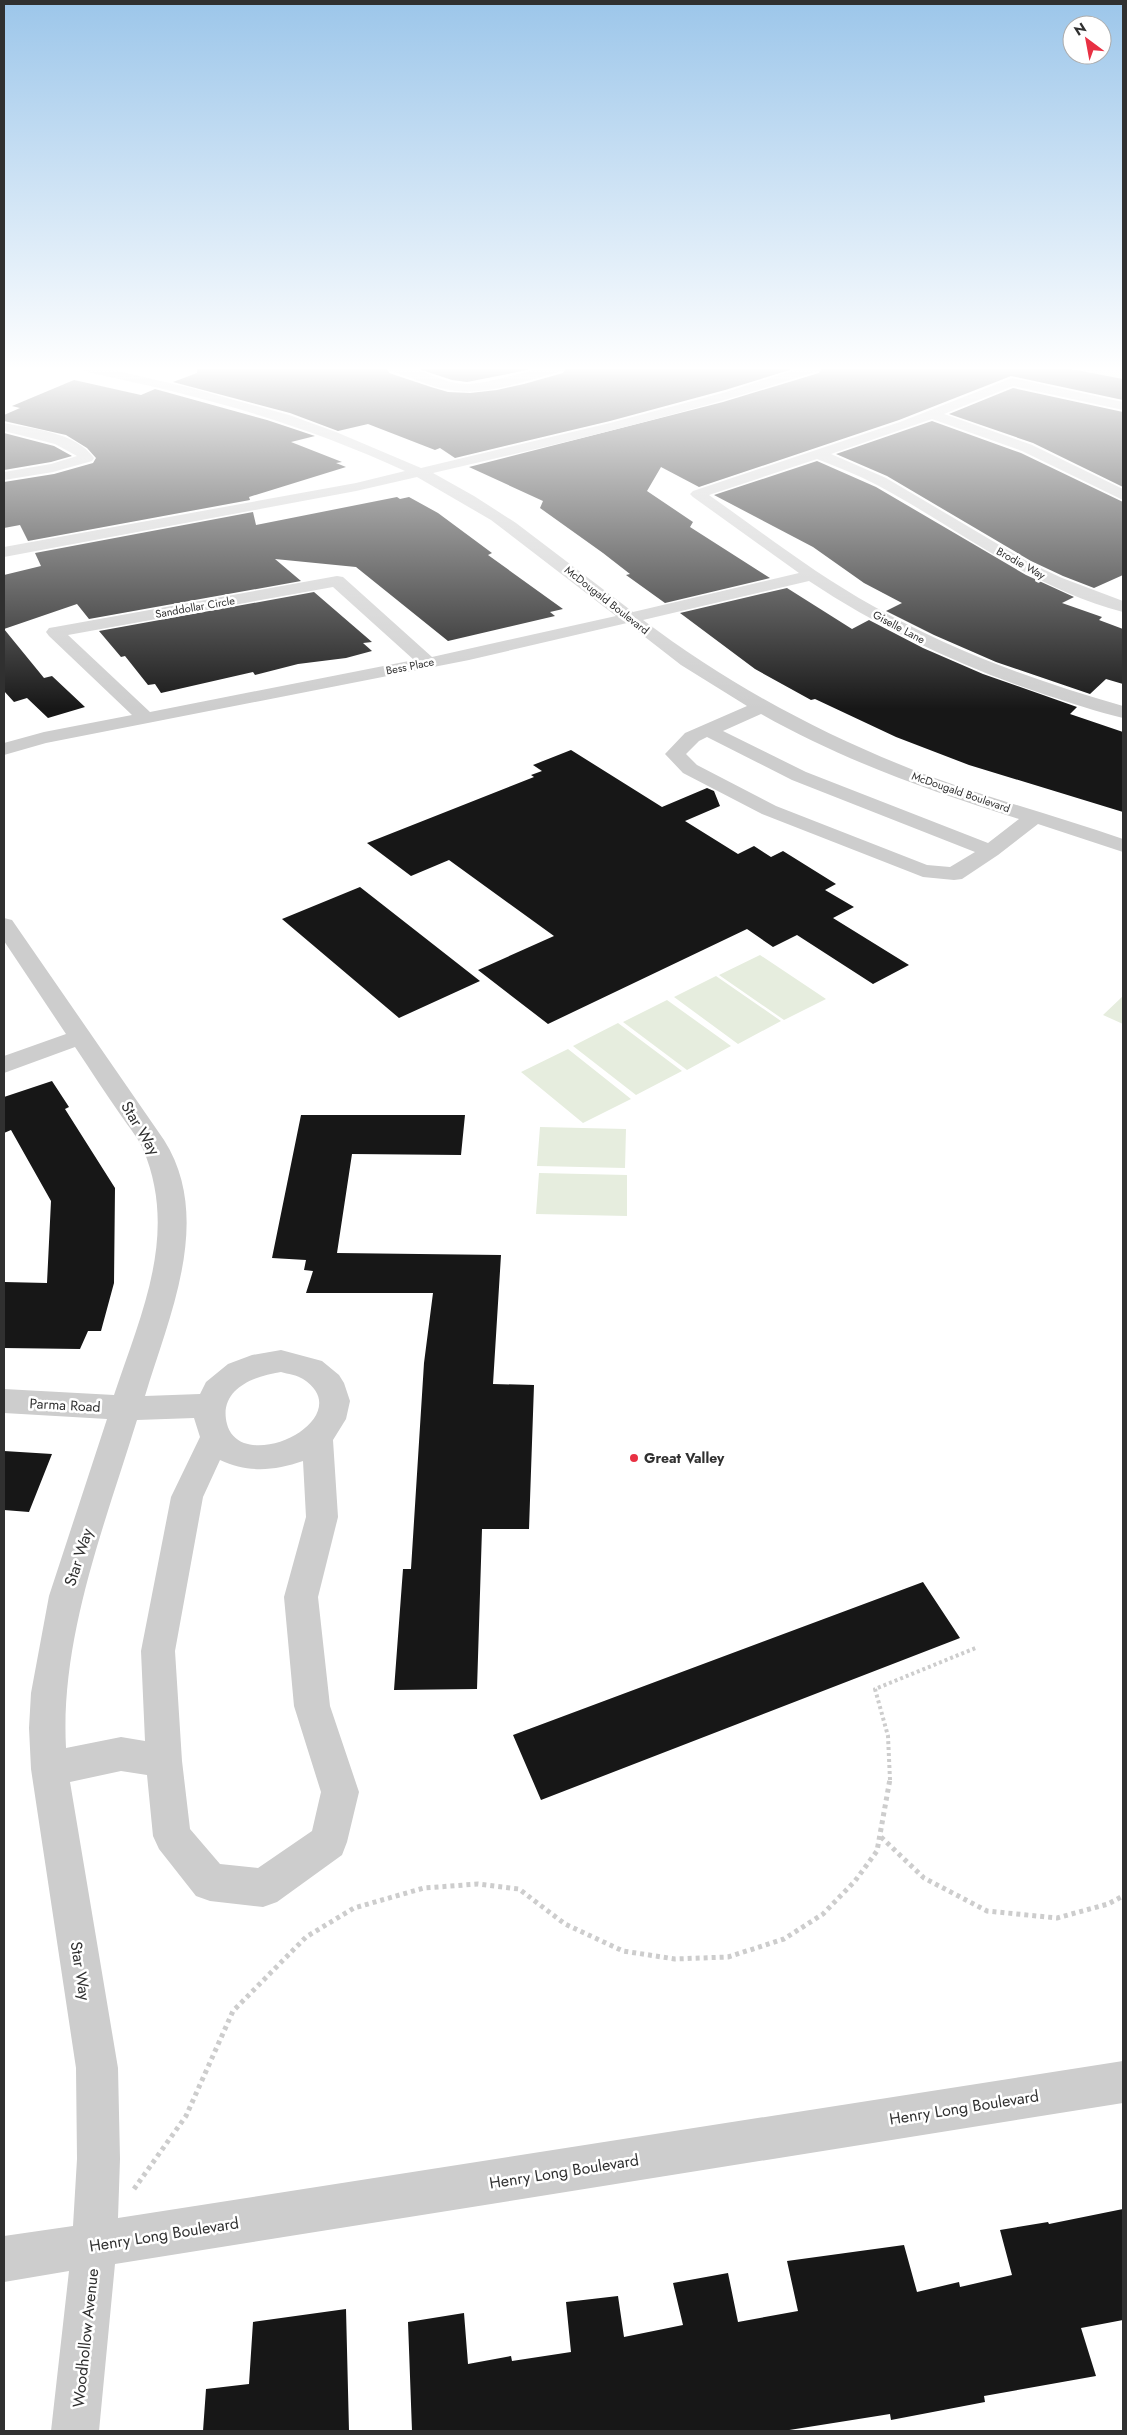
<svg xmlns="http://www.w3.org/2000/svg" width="1127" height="2435" font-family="Jost,sans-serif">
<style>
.green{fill:#e6edde}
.building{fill:#171717}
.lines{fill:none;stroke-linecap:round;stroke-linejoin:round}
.path-far1{stroke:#cdcdcd;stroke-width:4;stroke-dasharray:3 3;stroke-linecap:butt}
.path{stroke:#cdcdcd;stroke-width:5;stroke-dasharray:4 4;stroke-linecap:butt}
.minor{fill:#cdcdcd;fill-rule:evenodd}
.poi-dot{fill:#e83043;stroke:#fff;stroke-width:2}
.labels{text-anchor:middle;stroke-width:5;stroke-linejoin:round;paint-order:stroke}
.far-street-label{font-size:11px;fill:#303030;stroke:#fff}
.street-label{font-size:14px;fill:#303030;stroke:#fff}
.poi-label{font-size:14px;font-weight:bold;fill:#303030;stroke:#fff;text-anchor:start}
.near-street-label{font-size:16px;fill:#303030;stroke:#fff}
</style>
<rect width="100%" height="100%" fill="#fff"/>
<path class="green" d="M1064,368H1123V380Z
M760,955L826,999L784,1020L719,975Z
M716,976L781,1021L738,1044L674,997Z
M1123,996V1024L1103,1015Z
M667,1000L731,1046L687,1070L623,1022Z
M618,1023L682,1071L636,1095L573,1046Z
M568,1049L631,1099L583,1123L521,1072Z
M540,1127L626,1129L625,1168L537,1166Z
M539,1173L627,1175V1216L536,1214Z"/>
<path class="building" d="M197,368H387L389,373L431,387L448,392L470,393L497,390L524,384L563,373L566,368H796L725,390L610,421L455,458L440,448L435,450L368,424L338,431L290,413L173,382L197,373Z
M416,368H537L467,382L452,380Z
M821,368H1066L1123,379V400L1011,376L899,420L699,487L661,467L647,491L693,522L690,527L770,578L665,603L626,575L630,574L603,553L540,508L543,501L469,467L723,402L819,373Z
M74,380L141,395L155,389L267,420L315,436L291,442L342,462L336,463L346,467L249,497L250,500L28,541L20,525L4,528V482L54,474L93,463L96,458L87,448L66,435L4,421V415L20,408L12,406Z
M1013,388L1123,412V487L1033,443L949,414Z
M932,421L1021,453L1123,502V575L1094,588L1063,576L1031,561L887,476L836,454Z
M4,433L54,446L72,456L51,462L4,470Z
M817,461L876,487L1026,575L1074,597L1062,603L1102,617L1099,620L1123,629V684L1106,679L1090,694L996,662L934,635L886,611L902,603L864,583L813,547L714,495Z
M397,497L400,499L409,497L438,513L492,553L488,555L563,609L550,612L555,616L448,641L356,567L275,559L301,581L89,619L77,604L4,629L44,678L52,676L85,707L48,718L27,698L14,702L4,691V575L41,566L35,553L253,512L256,525Z
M787,588L852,629L869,620L923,648L983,674L1077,707L1070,714L1123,732V812L969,765L896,737L815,699L811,700L755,669L680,613Z
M314,592L372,642L363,643L372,651L346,658L298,664L255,675L253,672L161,693L155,684L148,685L125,656L121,657L99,631Z
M571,750L662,807L707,788L714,791L720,806L685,821L738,854L754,846L771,857L783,851L836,884L825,890L854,907L833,918L909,965L873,984L797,935L773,947L747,929L548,1024L478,970L554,936L449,860L411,876L367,843L534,777L531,775L542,771L533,765Z
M360,887L480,981L399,1018L282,919Z
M52,1081L69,1107L65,1109L115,1188L114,1283L101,1331H88L80,1349L4,1348V1282L47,1283L51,1201L11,1130L4,1133V1097Z
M301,1115H465L461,1155L352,1154L337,1253L501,1255L493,1384L534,1385L529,1529H482L477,1689L394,1690L403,1569H411L424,1363L433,1293H306L313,1271L304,1270L306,1260L272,1258Z
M4,1451L52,1454L29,1512L4,1510Z
M923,1582L960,1638L541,1800L513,1735Z
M1123,2209V2320L1081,2328L1096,2376L984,2396L985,2402L891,2420L890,2414L783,2431H412L408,2322L464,2313L468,2364L511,2356L512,2361L571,2352L566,2302L618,2296L624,2337L683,2325L673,2283L728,2273L738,2322L798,2311L787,2261L904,2245L917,2292L959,2282L960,2287L1012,2275L1000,2230L1048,2222L1049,2224Z
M346,2309L349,2431H203L206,2389L249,2384L253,2322Z"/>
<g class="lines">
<path class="path-far1" d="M890,1780L888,1736L875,1689L978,1647"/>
<path class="path" d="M881,1837L924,1878L987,1911L1057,1918L1108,1904L1123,1896
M134,2189L186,2116L233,2011L306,1937L354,1908L424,1888L478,1884L519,1889L565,1924L623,1951L675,1959L728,1957L784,1939L823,1914L855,1881L877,1851L890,1779"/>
<path class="minor" d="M82,368H104L191,388L289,415L336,432L421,468L610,423L726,392L801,368H819L818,371C691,413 562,443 433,473L474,496L516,523L633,612L799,573L693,497L690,494L693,491L900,422L1012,378L1123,402V410L1013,386L944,414L1032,445L1123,489V500L1022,451L932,419L831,454L886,478L1030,563L1062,578L1123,601V612C1032,589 958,528 877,485C858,475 837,467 817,459L709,495C763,533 815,574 873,606C952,651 1036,681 1123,706V718C1097,712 1072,703 1046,695C962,667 883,630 809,581L643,620C732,687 828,738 932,777C995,800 1060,817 1123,839V852L1038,824L998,855L962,879L954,880L923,877L762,814L683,773L665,754L685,733L747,706L681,665L627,623L469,660L46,743L4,755V743L44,732L132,715L49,636L46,632L49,628L55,627L337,576L343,577L432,657L616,616L491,520L417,477L356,491L4,557V547L356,483L405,471C334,438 259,413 183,394C150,385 117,379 83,371ZM333,587L414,660L150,712L68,635ZM761,714C842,760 930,791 1019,819L988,843L806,772L723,731ZM707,737L792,780L975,852L950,867L927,865L776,806L697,765L686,754L699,741Z
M389,368C395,368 402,367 408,368C428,371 445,384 467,384C500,383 531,365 564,368L563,371C529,379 492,395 457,391C434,389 412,377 390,371Z
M4,423C32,429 76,432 94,458L92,461L53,472L4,480V472L51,464L77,456L55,444L4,431Z
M4,918L12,920L164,1140C214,1219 169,1316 145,1396L200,1394L206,1382L228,1364L252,1355L281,1350L322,1361L339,1375L344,1383L350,1401L346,1419L333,1440L338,1517L318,1597L330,1706L359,1792L347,1842L342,1855L277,1902L263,1907L210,1901L196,1896L159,1849L153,1836L147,1775L121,1771L70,1782L118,2068L120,2159L118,2218L1123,2061V2103L115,2264L99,2431H51L69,2271L4,2282V2236L73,2226L77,2159L76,2068L31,1769L29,1728L31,1693L49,1596L107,1419L4,1413V1389L114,1395C141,1314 179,1234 143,1149C138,1138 129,1127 122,1117C106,1094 91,1071 75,1047L4,1073V1056L66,1034L4,941ZM281,1372C288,1374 297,1375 303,1379C350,1409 284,1456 244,1443C236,1440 229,1433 227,1424C218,1390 253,1376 281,1372ZM194,1418L200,1437L171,1497L141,1651L145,1741L121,1737L66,1748C60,1637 105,1524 137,1420ZM220,1460C248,1473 274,1471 303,1461L306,1517L284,1597L294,1706L321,1792L312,1831L258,1868L220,1864L190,1829L182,1761L175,1651L203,1497Z"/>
</g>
<linearGradient id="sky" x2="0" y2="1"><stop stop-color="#9cc6ea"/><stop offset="0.52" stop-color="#fff"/><stop offset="1" stop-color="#fff" stop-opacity="0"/></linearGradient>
<rect width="1127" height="709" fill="url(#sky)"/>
<circle class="poi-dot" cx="634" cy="1458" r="5"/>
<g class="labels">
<g class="far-street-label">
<text transform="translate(1021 563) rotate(29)" y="4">Brodie Way</text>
<text transform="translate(607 600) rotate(38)" y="4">McDougald Boulevard</text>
<text transform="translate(195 607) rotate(-10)" y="4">Sanddollar Circle</text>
<text transform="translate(899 627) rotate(28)" y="4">Giselle Lane</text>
<text transform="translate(410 666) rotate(-11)" y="4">Bess Place</text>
<text transform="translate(961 792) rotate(19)" y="4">McDougald Boulevard</text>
</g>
<g class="street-label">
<text transform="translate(65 1405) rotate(3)" y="5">Parma Road</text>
</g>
<g class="poi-label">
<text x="644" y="1463">Great Valley</text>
</g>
<g class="near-street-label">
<text transform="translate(141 1128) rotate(59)" y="6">Star Way</text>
<text transform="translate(78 1557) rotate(-72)" y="6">Star Way</text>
<text transform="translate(81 1971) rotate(81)" y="6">Star Way</text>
<text transform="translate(964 2107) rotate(-9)" y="6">Henry Long Boulevard</text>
<text transform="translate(564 2171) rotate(-9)" y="6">Henry Long Boulevard</text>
<text transform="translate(164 2234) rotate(-9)" y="6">Henry Long Boulevard</text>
<text transform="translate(85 2338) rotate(-84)" y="6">Woodhollow Avenue</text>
</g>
</g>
<rect width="1127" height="2435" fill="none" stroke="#303030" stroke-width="10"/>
<g transform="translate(1087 40) rotate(328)"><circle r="24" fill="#ffffff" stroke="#acacac"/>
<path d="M0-4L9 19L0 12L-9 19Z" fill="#e83043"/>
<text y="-8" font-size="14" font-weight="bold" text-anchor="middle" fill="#303030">N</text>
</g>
</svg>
